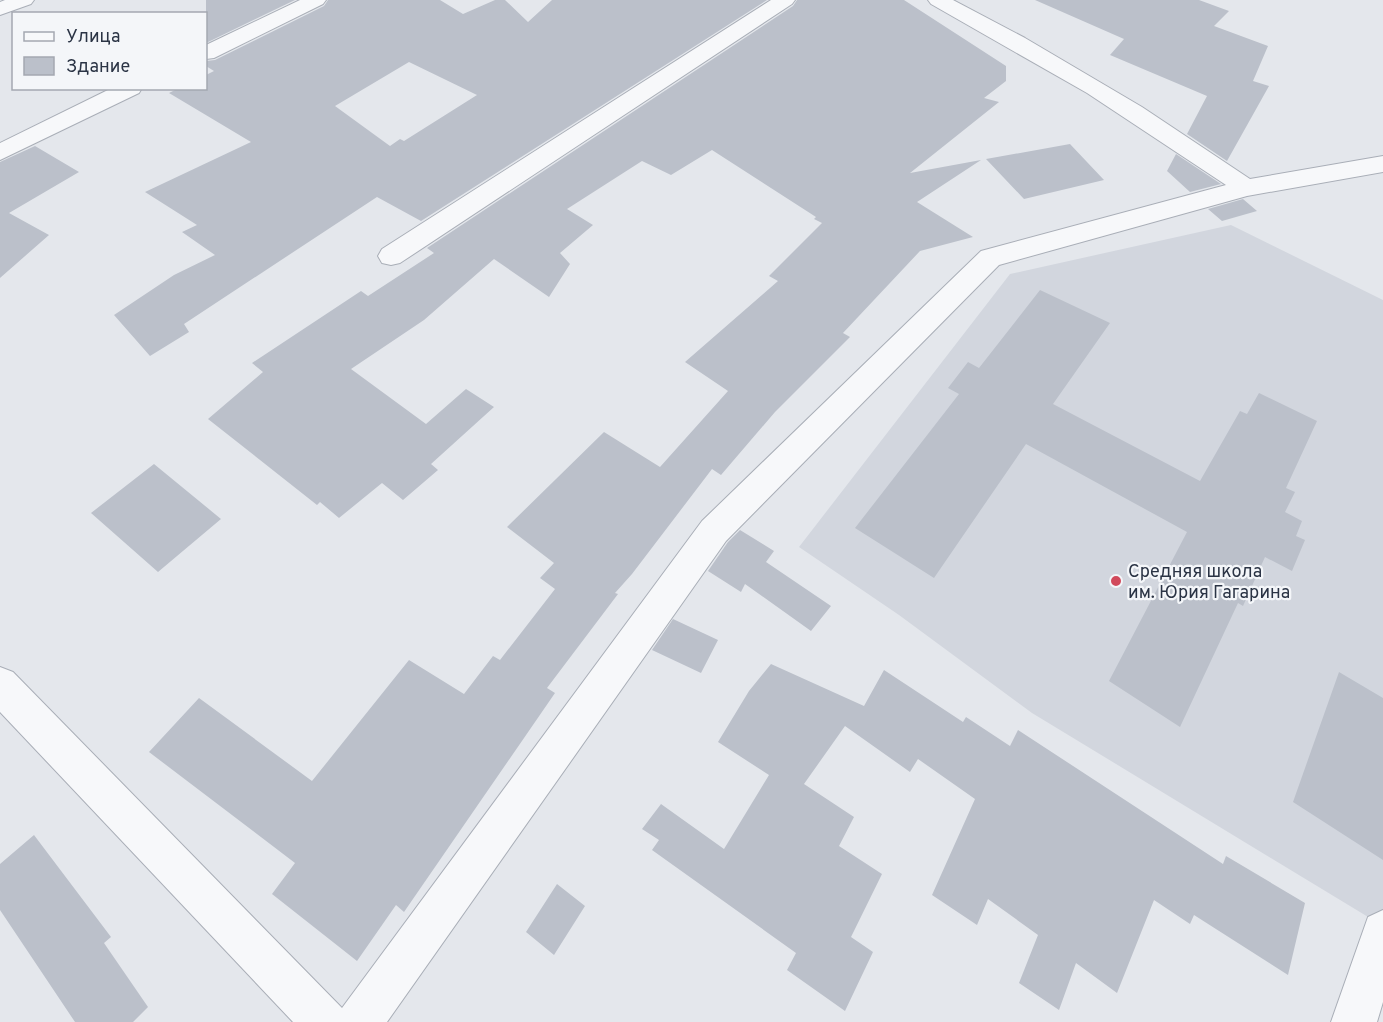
<svg xmlns="http://www.w3.org/2000/svg" width="1383" height="1022" font-family="Overpass,sans-serif">
<style>
.built{fill:#d2d6de}
.building{fill:#bbc0ca;fill-rule:evenodd}
.lines{fill:none;stroke-linecap:round;stroke-linejoin:round}
.minor-casing{stroke:#a9aeb7;stroke-width:2}
.minor{fill:#f7f8fa;fill-rule:evenodd}
.poi-dot{fill:#d1495b;stroke:#f4f6f9;stroke-width:2}
.labels{text-anchor:middle;stroke-width:4.5;stroke-linejoin:round;paint-order:stroke}
.poi-label{font-size:18px;fill:#2b3445;stroke:#f4f6f9;text-anchor:start}
</style>
<rect width="100%" height="100%" fill="#e4e7ec"/>
<path class="built" d="M1231,225L1383,300V926L1032,713L899,615L799,547L1010,274Z"/>
<path class="building" d="M206,0H295L206,43Z
M328,0H440L463,14L495,0H505L528,22L552,0H767L421,221L377,197L184,324L189,332L150,356L114,315L174,275L215,255L182,232L197,225L145,192L251,142L169,93L179,88H206V75L214,71L206,66V61L215,60L324,6ZM409,62L477,95L404,141L400,139L390,146L335,106Z
M797,0H904L1006,66V81L984,98L999,102L910,173L981,160L917,202L973,237L920,251L843,333L850,337L775,412L721,475L712,469L632,574L615,593L618,594L547,688L555,693L404,912L396,905L357,961L272,894L295,863L149,752L199,698L312,781L409,660L464,694L493,656L500,660L555,589L540,578L554,563L507,527L604,432L660,467L728,391L685,362L778,281L769,276L822,223L814,219L816,217L712,150L671,175L642,161L567,209L593,225L560,253L570,264L549,297L494,259L424,320L351,369L426,424L466,389L494,407L431,464L438,470L403,500L382,483L339,518L320,502L317,505L208,419L263,372L252,363L361,291L368,296L434,253L427,248L793,6Z
M1035,0H1199L1229,11L1214,26L1268,46L1253,81L1269,86L1227,161L1187,134L1207,96L1110,55L1124,39Z
M1070,144L1104,180L1024,199L986,159Z
M35,146L79,172L9,213L49,235L0,278V162Z
M1176,154L1221,184L1190,192L1167,171Z
M1243,199L1257,211L1222,221L1208,209Z
M1040,290L1110,323L1053,404L1200,481L1240,411L1247,414L1259,393L1317,421L1286,488L1295,492L1285,512L1302,521L1296,536L1305,540L1292,571L1265,557L1243,606L1238,603L1180,727L1109,681L1187,532L1026,444L934,578L855,528L959,394L948,388L968,362L979,368Z
M154,464L221,519L158,572L91,513Z
M740,530L774,551L766,562L831,606L811,631L745,584L741,592L708,571L728,542Z
M673,619L718,640L701,673L652,650Z
M771,664L864,706L884,670L963,722L966,717L1010,746L1018,730L1223,864L1226,856L1305,903L1288,975L1194,915L1190,924L1154,900L1117,993L1076,963L1059,1010L1019,983L1038,935L988,899L977,925L932,895L975,799L918,759L910,772L845,726L804,784L854,817L839,846L882,874L851,937L873,952L845,1011L787,970L796,953L652,850L659,840L642,829L661,804L724,849L769,775L718,742L749,691Z
M1339,672L1383,698V860L1293,802Z
M34,835L111,937L104,943L148,1007L133,1022H75L0,910V864Z
M557,884L585,906L554,955L526,932Z"/>
<g class="lines">
<defs>
<path id="minor" d="M5,0H34L31,4L0,15V2Z
M300,0H326L323,4L214,58L206,59V45Z
M771,0H795L792,4L400,263L391,265L382,263L378,256L382,249Z
M928,0H953L1025,38L1142,107L1250,179L1383,156V172L1247,196L999,265L726,541L387,1022H293L0,712V667L13,672L342,1008L702,521L981,251L1226,185L1087,93L931,4Z
M112,88H142L139,93L0,160V143Z
M1383,910V1002L1377,1022H1331L1368,917Z"/>
</defs>
<use href="#minor" class="minor-casing"/>
<use href="#minor" class="minor"/>
</g>
<circle class="poi-dot" cx="1116" cy="581" r="6"/>
<g class="labels">
<g class="poi-label">
<text x="1128" y="577">Средняя школа<tspan x="1128" dy="21">им. Юрия Гагарина</tspan></text>
</g>
</g>
<rect x="12" y="12" width="195" height="78" fill="#f4f6f9" stroke="#a4a8b1" stroke-width="1.5"/>
<rect x="24" y="32" width="30" height="9" fill="#f7f8fa" stroke="#a4a8b1" stroke-width="1.5"/>
<text x="66" y="42" font-size="18" fill="#2b3445">Улица</text>
<rect x="24" y="57" width="30" height="18" fill="#bbc0ca" stroke="#a4a8b1" stroke-width="1.5"/>
<text x="66" y="72" font-size="18" fill="#2b3445">Здание</text>
</svg>
